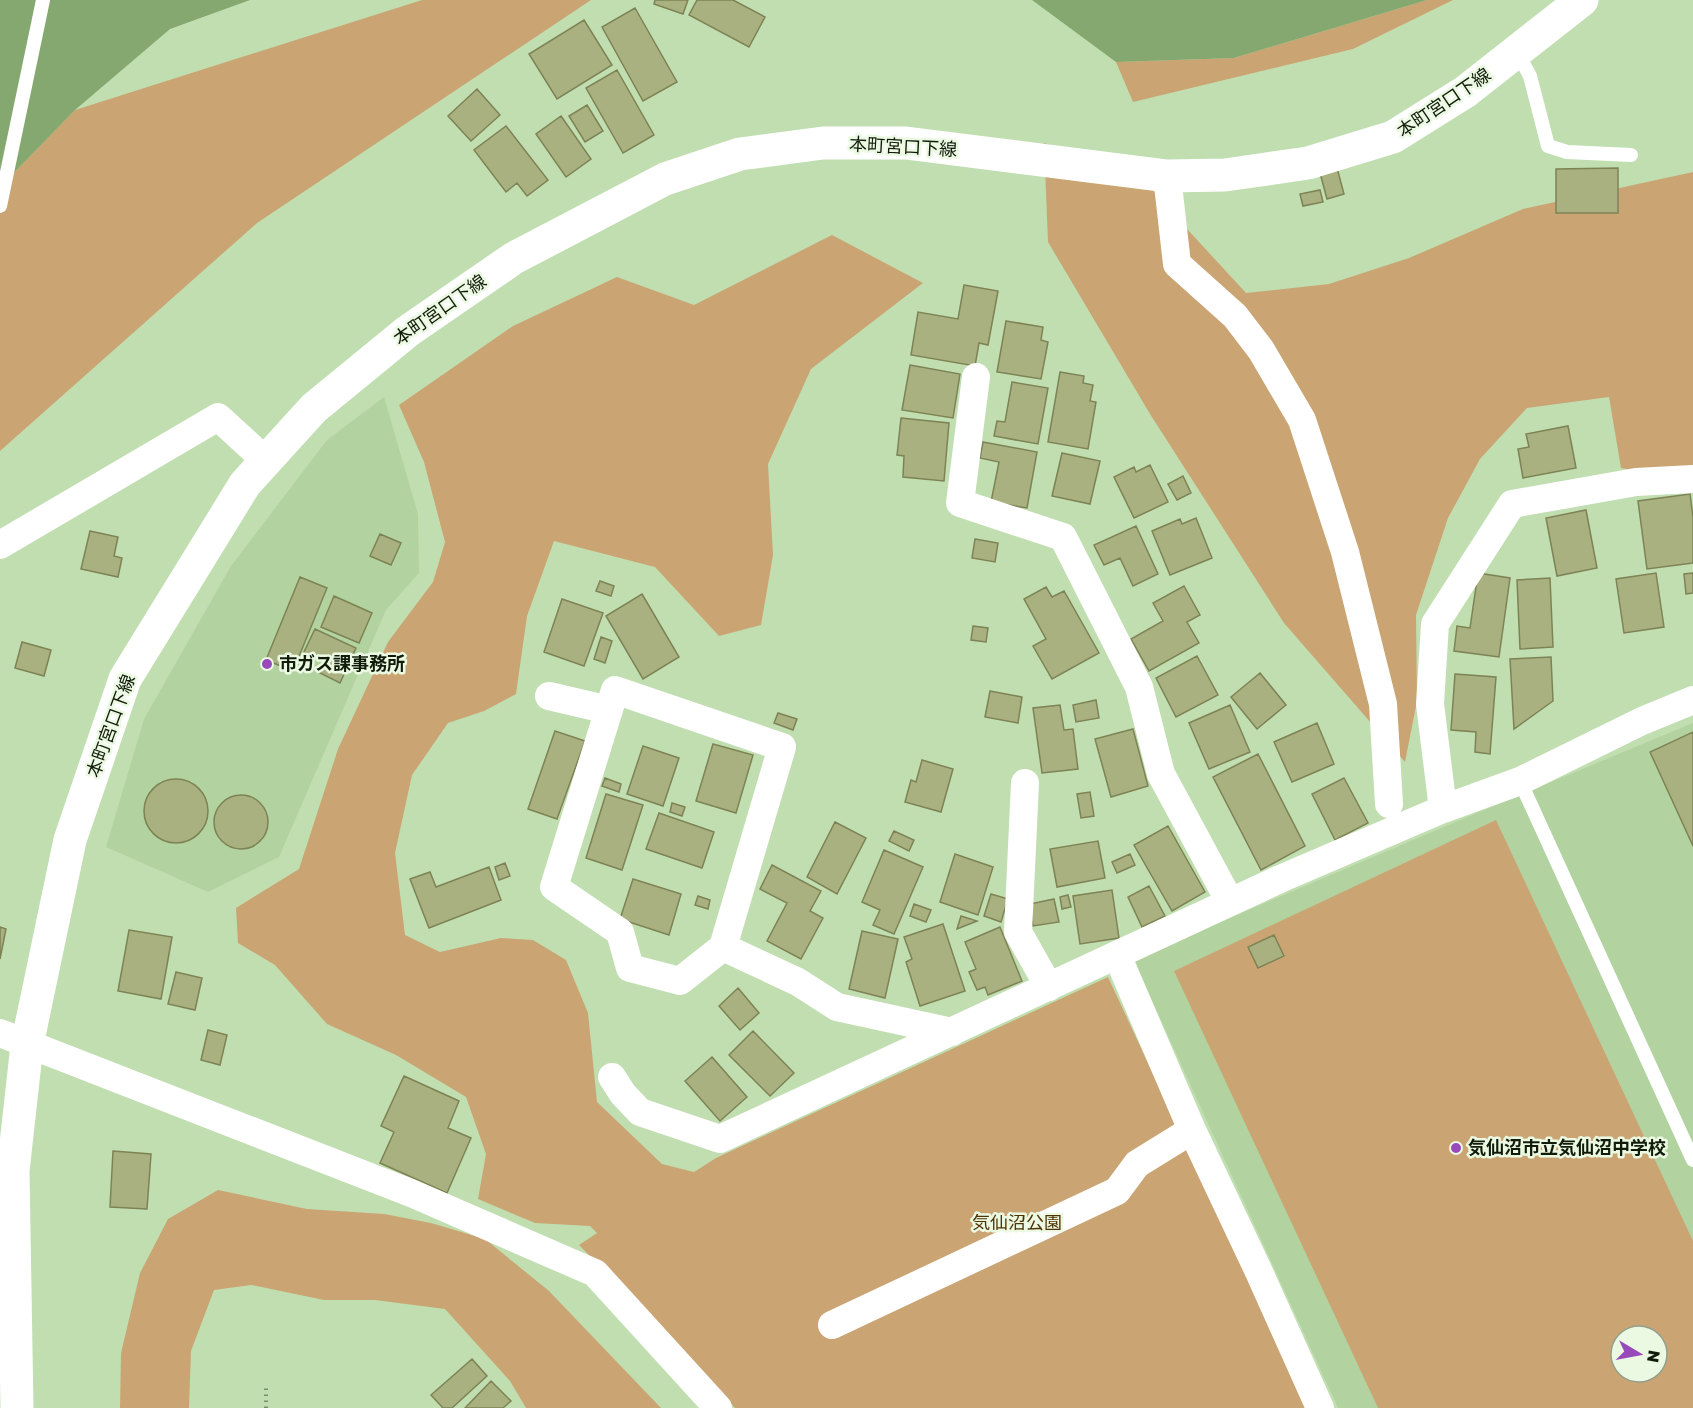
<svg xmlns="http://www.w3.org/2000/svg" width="1693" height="1408" font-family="'Golos Text','Noto Sans JP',sans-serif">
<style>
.built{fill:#b2d3a0;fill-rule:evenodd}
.green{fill:#caa573;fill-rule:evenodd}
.water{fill:#84a86f}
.building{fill:#aab180;stroke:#7d8354;stroke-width:1.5}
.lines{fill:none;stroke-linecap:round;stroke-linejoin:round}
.path{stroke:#788d6b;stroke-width:4;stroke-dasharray:1.5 4.5;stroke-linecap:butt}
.service{stroke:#fff;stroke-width:14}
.minor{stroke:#fff;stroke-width:28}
.tertiary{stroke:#fff;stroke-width:33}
.poi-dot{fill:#994aba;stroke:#ebf9e3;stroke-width:2}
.labels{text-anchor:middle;stroke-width:5;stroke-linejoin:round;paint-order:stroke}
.street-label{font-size:18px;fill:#111b0a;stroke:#ebf9e3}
.poi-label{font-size:18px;font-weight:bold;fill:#111b0a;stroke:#ebf9e3;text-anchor:start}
.park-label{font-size:18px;fill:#4e3201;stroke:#ebf9e3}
</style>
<rect width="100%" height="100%" fill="#c1deb1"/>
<path class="built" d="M384,397L418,514L419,573L386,610L279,857L208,892L106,847L144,719L231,566L327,440Z
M1693,723V1408H1338L1133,959L1491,807ZM1621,1336H1657V1372H1621Z"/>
<path class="green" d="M422,0H591L257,223L0,451V187L75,110Z
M1427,0H1453L1353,49L1133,102L1116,62L1234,58Z
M1044,143L1139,174L1176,217L1246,293L1329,284L1409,258L1523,209L1693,172V476L1682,480L1621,468L1609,397L1527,408L1480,459L1448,518L1416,615L1417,701L1405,762L1284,623L1150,414L1048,242Z
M832,235L923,283L811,369L768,464L773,555L761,625L719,636L655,567L554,541L527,616L516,694L484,711L448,723L412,775L395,853L405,935L440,952L501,938L533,940L566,960L588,1013L597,1102L662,1164L694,1172L716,1158L1108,977L1308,1408H735L678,1345L579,1245L597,1233L590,1226L535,1223L478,1199L486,1154L466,1097L396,1055L327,1024L275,965L238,943L236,908L299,869L338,749L388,642L433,582L445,542L424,462L399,405L513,326L617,277L694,305Z
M1496,820L1693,1241V1408H1378L1174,971ZM1621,1336H1657V1372H1621Z
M218,1190L307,1209L384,1214L431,1223L485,1239L549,1291L661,1408H526L510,1381L445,1309L375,1300H324L251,1285L214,1290L191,1351L189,1408H120L121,1353L140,1273L168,1219Z"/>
<path class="water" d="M0,0H250L170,29L75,110L0,187Z
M1032,0H1427L1234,58L1116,62Z"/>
<path class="building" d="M655,0H688L683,14L654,4Z
M697,0H733L765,17L749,47L689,15Z
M635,8L677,82L643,101L602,27Z
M584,20L612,65L557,99L529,54Z
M617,70L654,135L623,153L586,88Z
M477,89L500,115L471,141L448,116Z
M587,105L603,131L585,142L569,116Z
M561,116L591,159L566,177L536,134Z
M506,126L548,180L527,196L517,183L506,192L474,150Z
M1337,168L1344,194L1327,199L1320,173Z
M1618,168V213H1556V169Z
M1320,190L1323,202L1303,206L1300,194Z
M964,285L998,291L988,345L979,343L975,366L911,355L918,312L958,319Z
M1006,321L1043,327L1041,340L1048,342L1041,379L997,372Z
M910,365L960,374L953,418L902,410Z
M1060,372L1084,376L1083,383L1093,385L1090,401L1096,402L1088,449L1048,442Z
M1012,382L1048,388L1038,444L994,436L997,421L1005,422Z
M901,418L949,423L944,481L903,477L904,456L897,455Z
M1568,426L1576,468L1523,478L1518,449L1529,447L1526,434Z
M983,442L1037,452L1027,508L991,502L999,462L980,458Z
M1062,453L1100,461L1090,504L1052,496Z
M1150,465L1168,502L1134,518L1114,477L1134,467L1136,472Z
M1183,476L1191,493L1177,500L1168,484Z
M1690,494L1693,517V563L1647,569L1638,501Z
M1586,510L1597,568L1557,576L1546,518Z
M1196,518L1212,558L1170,575L1152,531L1180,519L1182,524Z
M1136,526L1158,574L1133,586L1120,558L1104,565L1094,545Z
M90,531L118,537L114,556L122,558L118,577L81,569Z
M380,534L401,543L391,565L370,556Z
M975,539L998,543L995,562L972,558Z
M1478,573L1510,578L1499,657L1454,651L1457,626L1470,628Z
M1656,573L1664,627L1624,633L1616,579Z
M1693,573V593L1686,594L1684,574Z
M300,577L327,588L293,671L266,660Z
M1550,578L1553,647L1520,649L1517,580Z
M600,581L614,586L611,596L596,591Z
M1184,586L1200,615L1187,622L1199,643L1149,671L1131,639L1163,621L1153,603Z
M1046,587L1052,597L1064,591L1099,653L1052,679L1033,646L1046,639L1024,599Z
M642,594L679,657L643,679L606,616Z
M334,596L372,613L359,643L321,627Z
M562,599L603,613L584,666L544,652Z
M973,626L988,628L986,642L971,640Z
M315,629L356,648L340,683L318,672L323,661L304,652Z
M601,637L612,641L605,663L594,659Z
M22,642L51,650L44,676L15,668Z
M1197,656L1218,695L1176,717L1156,678Z
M1551,657L1553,701L1514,729L1510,659Z
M1260,673L1286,705L1257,729L1231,697Z
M1455,674L1496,677L1490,754L1475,752L1476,732L1451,730Z
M990,691L1022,697L1018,723L985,717Z
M1096,700L1099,718L1076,722L1073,705Z
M1060,705L1064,730L1073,729L1078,769L1042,773L1033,708Z
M1230,705L1250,752L1209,769L1189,723Z
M778,713L797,719L793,730L774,723Z
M1317,723L1334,764L1292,782L1274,742Z
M1133,729L1148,786L1111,797L1095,739Z
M555,731L585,741L557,819L528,809Z
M1693,732V846L1650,752Z
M713,744L753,755L736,813L696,801Z
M643,746L679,758L663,806L627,794Z
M1258,754L1305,846L1261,870L1213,777Z
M922,760L953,769L941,812L905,802L911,780L916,782Z
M605,778L621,784L619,792L602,786Z
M1344,778L1368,823L1335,840L1312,794Z
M144 811a32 32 0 1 1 64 0a32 32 0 1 1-64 0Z
M1090,792L1094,816L1081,818L1077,794Z
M606,794L643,805L622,870L586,858Z
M214 822a27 27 0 1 1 54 0a27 27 0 1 1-54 0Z
M672,803L685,807L682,816L670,812Z
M659,813L714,832L702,868L646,849Z
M835,822L866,838L837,894L807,877Z
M1168,826L1205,892L1172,911L1134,845Z
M894,831L914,840L909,851L889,841Z
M1098,841L1105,878L1057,887L1050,849Z
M884,850L923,867L894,934L873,925L880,910L862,902Z
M955,854L993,867L978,915L940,902Z
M1130,854L1135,865L1117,873L1112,862Z
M505,863L510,876L499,880L495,867Z
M772,865L821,891L810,911L823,918L801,959L767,941L787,903L760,889Z
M489,867L501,900L429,928L410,879L430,872L436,887Z
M633,879L681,894L669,935L620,919Z
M1149,886L1165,916L1142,927L1128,897Z
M1112,890L1119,938L1080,944L1073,896Z
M991,894L1008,899L1001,922L984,916Z
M1068,895L1071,907L1062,909L1060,897Z
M698,896L710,900L708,909L695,905Z
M1054,899L1059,922L1033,926L1030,904Z
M914,904L931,910L926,922L910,916Z
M961,916L977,921L957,929Z
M943,924L965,991L920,1006L906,962L912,959L904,937Z
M0,927L6,929L0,959Z
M1000,927L1022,981L988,995L985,987L977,990L969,972L976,969L965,942Z
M129,930L172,937L161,999L118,991Z
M862,931L898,939L885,998L849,989Z
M1274,935L1284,956L1258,968L1248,947Z
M176,972L202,978L195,1010L168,1004Z
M738,988L759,1013L740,1030L719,1006Z
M208,1030L227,1035L220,1065L201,1060Z
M753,1031L794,1073L770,1096L729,1055Z
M712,1057L747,1097L720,1121L685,1081Z
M404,1076L459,1101L448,1128L471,1138L447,1193L380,1163L394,1132L381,1126Z
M113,1151L151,1154L147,1209L110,1207Z
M472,1359L487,1376L452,1408H443L431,1395Z
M491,1381L511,1401L503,1408H465Z"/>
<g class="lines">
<path class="path" d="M266,1408V1384"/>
<path class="service" d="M1517,52L1530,76L1548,146L1567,152L1631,155
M0,206L43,0
M1520,781L1693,1160"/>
<path class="minor" d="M1167,176L1177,264L1235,316L1261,350L1302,420L1345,552L1383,704L1389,804
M976,377L960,503L1063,537L1139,687L1161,774L1230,902
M0,545L218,417L266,461
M549,696L609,710
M1025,783L1018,932L1049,987
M1443,809L1430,704L1435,624L1512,504L1636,482L1693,479
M723,947L782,747L615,690L554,887L620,932L630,968L680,981L723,947L798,982L837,1007L952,1032
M1117,955L1192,1130L1259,1272L1320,1408
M0,1033L411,1193L595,1273L718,1408
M612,1077L623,1094L640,1112L720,1139L1280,879L1443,809L1520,781L1642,721L1693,700
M832,1325L1117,1191L1137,1164L1192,1130"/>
<path class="tertiary" d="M17,1408L13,1171L27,1045L70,840L125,679L245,484L314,408L408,331L514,258L665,179L740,154L823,143H906L1167,176L1225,175L1308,163L1393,137L1465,92L1582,0"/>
</g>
<g class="poi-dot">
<circle cx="267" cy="664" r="6"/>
<circle cx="1456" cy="1148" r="6"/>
</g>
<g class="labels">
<g class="street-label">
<text transform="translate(1444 103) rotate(-34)" y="6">本町宮口下線</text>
<text transform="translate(903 147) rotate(3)" y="6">本町宮口下線</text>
<text transform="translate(440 310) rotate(-35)" y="6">本町宮口下線</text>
<text transform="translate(111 726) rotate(-70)" y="6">本町宮口下線</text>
</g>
<g class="poi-label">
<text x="279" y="670">市ガス課事務所</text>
<text x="1468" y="1154">気仙沼市立気仙沼中学校</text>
</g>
<g class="park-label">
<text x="1017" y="1229">気仙沼公園</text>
</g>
</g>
<g transform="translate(1639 1354) rotate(100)"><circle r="28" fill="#ebf9e3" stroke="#94a08c" stroke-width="1.5"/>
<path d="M0-4.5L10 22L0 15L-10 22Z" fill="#994aba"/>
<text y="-9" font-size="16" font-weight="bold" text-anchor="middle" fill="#111b0a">N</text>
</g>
</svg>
